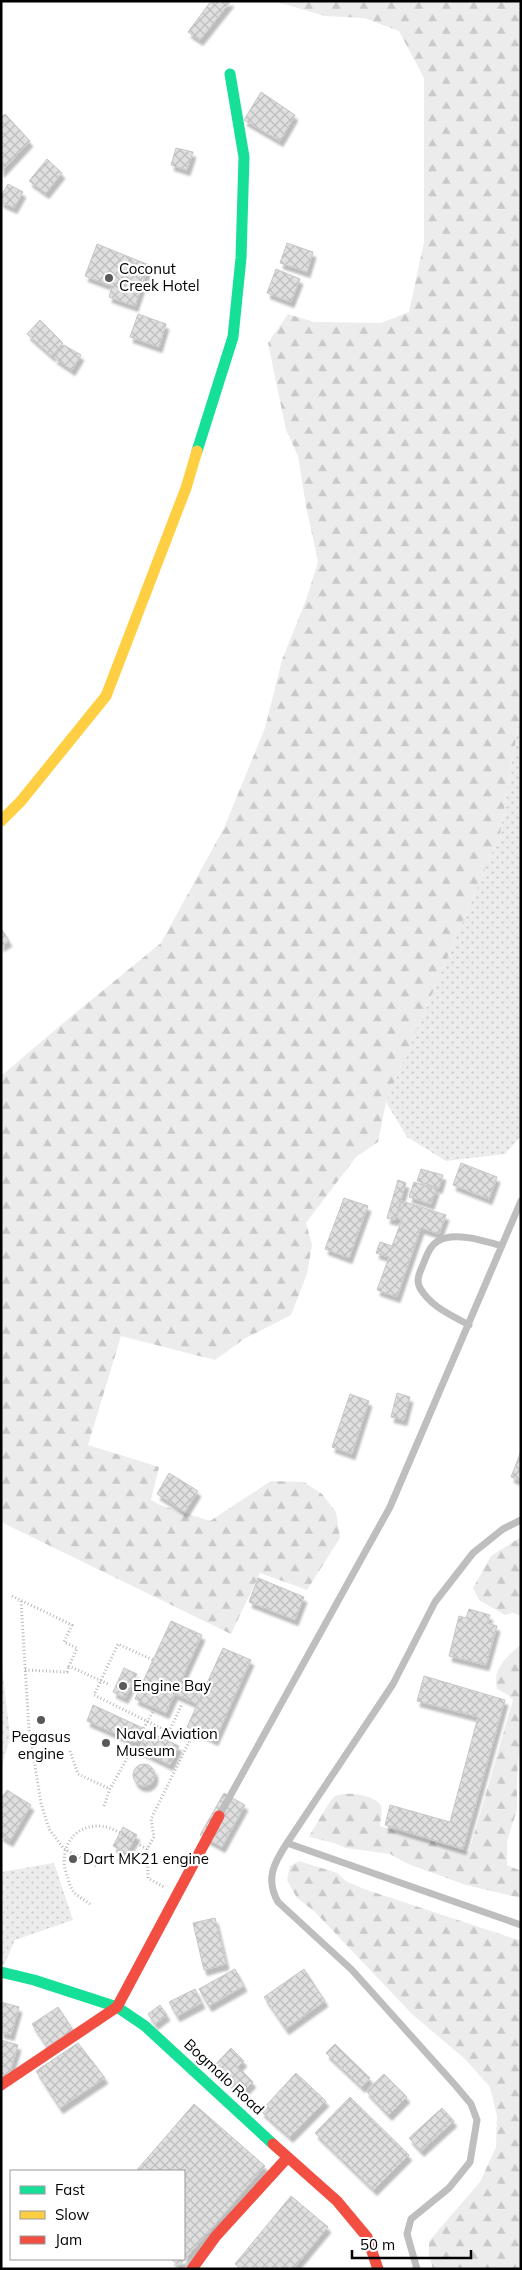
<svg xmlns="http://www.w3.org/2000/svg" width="522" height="2270" font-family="Mulish,sans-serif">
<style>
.grass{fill:url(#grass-dots)}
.forest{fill:url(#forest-firs)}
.building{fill:url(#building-cross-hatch);stroke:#c7c7c7;filter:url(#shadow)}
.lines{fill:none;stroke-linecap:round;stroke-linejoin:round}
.path{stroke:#b9b9b9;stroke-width:3;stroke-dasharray:1 2.5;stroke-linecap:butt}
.lane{stroke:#bebebe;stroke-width:7}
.fast{stroke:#16e098;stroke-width:11}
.slow{stroke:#ffcf43;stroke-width:11}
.jam{stroke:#f24e42;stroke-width:11}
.poi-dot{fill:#595959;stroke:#fff;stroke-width:2}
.labels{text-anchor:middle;stroke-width:4.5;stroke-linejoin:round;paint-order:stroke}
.poi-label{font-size:15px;fill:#000;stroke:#fff;text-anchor:start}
.street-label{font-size:15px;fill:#000;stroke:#fff}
</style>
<defs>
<pattern id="grass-dots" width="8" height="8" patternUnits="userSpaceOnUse" patternTransform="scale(1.25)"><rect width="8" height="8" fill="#ececec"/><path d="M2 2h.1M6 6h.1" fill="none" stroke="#c9c9c9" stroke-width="1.8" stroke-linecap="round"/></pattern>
<pattern id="forest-firs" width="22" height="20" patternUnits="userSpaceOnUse" patternTransform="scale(1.25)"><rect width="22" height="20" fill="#ececec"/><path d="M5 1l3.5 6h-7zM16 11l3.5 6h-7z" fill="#c9c9c9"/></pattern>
<pattern id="building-cross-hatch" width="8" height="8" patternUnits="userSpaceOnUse" patternTransform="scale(1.25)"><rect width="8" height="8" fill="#dfdfdf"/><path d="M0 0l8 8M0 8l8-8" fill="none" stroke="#bebebe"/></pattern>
<filter id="shadow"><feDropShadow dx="3" dy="5.5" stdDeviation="1" flood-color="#0004"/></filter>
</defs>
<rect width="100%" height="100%" fill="#fff"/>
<path class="grass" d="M521,708V1136L505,1154L446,1161L407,1137L386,1102L500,834Z
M1,1658L10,1737L1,1769Z
M54,1863L73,1920L15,1940L4,1965H1V1872Z"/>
<path class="forest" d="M274,1H521V708L500,834L386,1102L378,1142L356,1157L306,1223L312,1245L307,1274L291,1315L244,1339L215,1360L121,1336L88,1445L159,1467L151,1500L160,1505L210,1521L271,1481L304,1482L322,1494L336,1512L340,1538L307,1590L260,1573L231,1634L1,1522V1076L62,1024L161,943L224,828L265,728L282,660L306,600L318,562L306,506L298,456L286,430L268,343L288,314L314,322L381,323L409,312L424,242V78L399,31L364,18L325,16Z
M521,1537V1616L513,1613L505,1615L479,1600L473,1588L491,1556Z
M521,1645V1728L517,1776V1810L507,1841V1865L521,1871V1898L466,1885L408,1864L390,1854L346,1848L334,1843L309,1837C312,1831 330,1800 334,1797C344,1790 376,1795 381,1806C383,1812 380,1820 380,1826L382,1827L469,1852L513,1700L508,1695L497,1689C492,1670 506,1656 521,1645Z
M299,1861L337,1873L347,1882L367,1890L521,1941V2269H433L429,2255V2241L480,2182L496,2147L497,2116L490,2087L465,2059L412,2014L314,1911L297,1898L287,1880L290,1866Z"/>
<path class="building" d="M211,1H231L200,40L188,32Z
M261,92L295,115L280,141L244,120Z
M5,114L30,141L1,172V117Z
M176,148L193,152L187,170L171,165Z
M47,159L62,173L46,193L29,181Z
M8,184L23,192L14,208L1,202V196Z
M287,243L313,252L307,272L280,263Z
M97,244L149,265L135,306L109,297L112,286L85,276Z
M276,269L300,279L291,302L267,293Z
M138,314L166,324L159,347L130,337Z
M40,320L63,343L52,356L27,334Z
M64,345L81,355L72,370L54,358Z
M1,928L9,941L1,946Z
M461,1163L497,1177L489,1199L453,1185Z
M421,1169L443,1175L439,1188L417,1181Z
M398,1180L406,1183L395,1220L387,1218Z
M414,1182L436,1189L431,1204L409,1197Z
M344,1198L368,1206L349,1258L325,1249Z
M402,1201L446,1215L439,1234L421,1228L397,1297L377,1290L389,1257L376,1253L380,1242L392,1246L402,1219L396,1218Z
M397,1393L410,1397L404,1420L391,1417Z
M350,1394L369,1401L352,1454L332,1447Z
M521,1451V1481L511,1477Z
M169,1473L198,1491L185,1512L157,1494Z
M258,1578L304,1597L295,1620L249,1602Z
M469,1609L490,1615L487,1623L497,1626L486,1665L449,1656L459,1616L466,1618Z
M171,1621L202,1635L166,1713L135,1699Z
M223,1648L251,1660L215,1740L187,1727Z
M124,1668L137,1674L125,1698L113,1692Z
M424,1676L505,1700L463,1849L385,1825L390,1805L450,1822L478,1717L417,1701Z
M182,1677L205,1688L197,1704L175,1694Z
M93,1705L143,1728L136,1743L87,1721Z
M147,1731L179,1746L170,1765L139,1750Z
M133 1775a11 11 0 1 1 22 0a11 11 0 1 1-22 0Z
M7,1790L31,1805L10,1841L1,1836V1799Z
M224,1793L245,1805L222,1847L200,1835Z
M123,1827L137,1835L127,1853L113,1846Z
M215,1918L226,1964L204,1970L193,1923Z
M235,1969L244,1986L209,2006L199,1989Z
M304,1969L325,2001L286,2029L264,1997Z
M195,1989L202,2003L177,2016L169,2002Z
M1,2002L19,2007L11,2035L1,2032Z
M160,2005L167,2015L155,2024L148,2014Z
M58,2007L73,2030L47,2047L32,2024Z
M1,2040L18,2045L8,2079L1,2077Z
M78,2043L105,2078L60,2108L36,2071Z
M335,2044L370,2078L362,2087L326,2053Z
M231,2048L244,2061L238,2067L253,2082L241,2094L213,2067Z
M296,2073L326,2101L290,2137L261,2111Z
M384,2074L407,2097L389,2115L366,2091Z
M350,2097L409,2155L374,2190L315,2133Z
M194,2104L265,2166L179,2266L171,2259H184V2171H136Z
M442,2108L454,2121L421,2151L409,2138Z
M291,2196L328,2227L293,2269H241L235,2264Z"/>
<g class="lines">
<path class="path" d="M12,1596L72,1625L64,1642L77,1648L69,1666L108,1684
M21,1601L29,1729L41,1803L49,1829L64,1849L96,1866
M25,1670L67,1672L69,1666
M169,1732L182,1704
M70,1751L78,1774L110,1789
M104,1806L110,1789L155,1708
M147,1849L148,1878L164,1887
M90,1904C85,1900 78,1897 74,1892C71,1889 69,1883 68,1878C55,1848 77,1818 110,1828C123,1833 135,1843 147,1849L154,1837L151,1819L189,1742L94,1695L118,1644L153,1660"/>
<path class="lane" d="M469,1325C451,1315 431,1307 420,1288C416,1281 419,1274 422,1267C426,1258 429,1246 438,1241C454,1231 485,1241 502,1246
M219,1816L390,1507L521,1201
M287,1843L521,1925
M417,2269L407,2234L411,2219L449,2188L470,2162L477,2120L471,2104L456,2086L352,1970L278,1902C265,1879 274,1863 287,1843L393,1684L435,1602L473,1553L503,1529L521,1520"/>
<path class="fast" d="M197,451L233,337L241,258L244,157L230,74
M1,1972L34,1980L117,2007L145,2026L273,2144"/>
<path class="slow" d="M1,821L21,801L106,696L186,488L197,451"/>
<path class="jam" d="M1,2085L117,2007L219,1816
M273,2144L337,2201L367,2237L378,2269
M192,2269L216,2236L287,2158"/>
</g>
<g class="poi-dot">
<circle cx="109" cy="278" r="5"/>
<circle cx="123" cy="1686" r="5"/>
<circle cx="41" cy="1720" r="5"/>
<circle cx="106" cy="1743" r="5"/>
<circle cx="73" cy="1859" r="5"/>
</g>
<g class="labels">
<g class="poi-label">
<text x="119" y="274">Coconut<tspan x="119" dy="17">Creek Hotel</tspan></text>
<text x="133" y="1691">Engine Bay</text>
<text x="116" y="1739">Naval Aviation<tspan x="116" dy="17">Museum</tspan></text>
<text x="41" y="1742" text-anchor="middle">Pegasus<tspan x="41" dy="17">engine</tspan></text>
<text x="83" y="1864">Dart MK21 engine</text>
</g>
<g class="street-label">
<text transform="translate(224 2077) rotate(43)" y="5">Bogmalo Road</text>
</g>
</g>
<rect width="522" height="2270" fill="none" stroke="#000000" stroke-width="5"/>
<rect x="10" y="2170" width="175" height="90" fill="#ffffff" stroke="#999999"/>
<rect x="20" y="2186" width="25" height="8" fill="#16e098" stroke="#999999"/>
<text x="55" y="2195" font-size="15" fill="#000000">Fast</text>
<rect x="20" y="2211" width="25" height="8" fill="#ffcf43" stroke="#999999"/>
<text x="55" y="2220" font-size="15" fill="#000000">Slow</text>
<rect x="20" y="2236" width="25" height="8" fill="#f24e42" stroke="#999999"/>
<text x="55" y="2245" font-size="15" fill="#000000">Jam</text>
<path d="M352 2250v8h119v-8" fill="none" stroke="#000000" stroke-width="2.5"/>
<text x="360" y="2250" font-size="15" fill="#000000" stroke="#ffffff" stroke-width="4" paint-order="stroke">50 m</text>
</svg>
